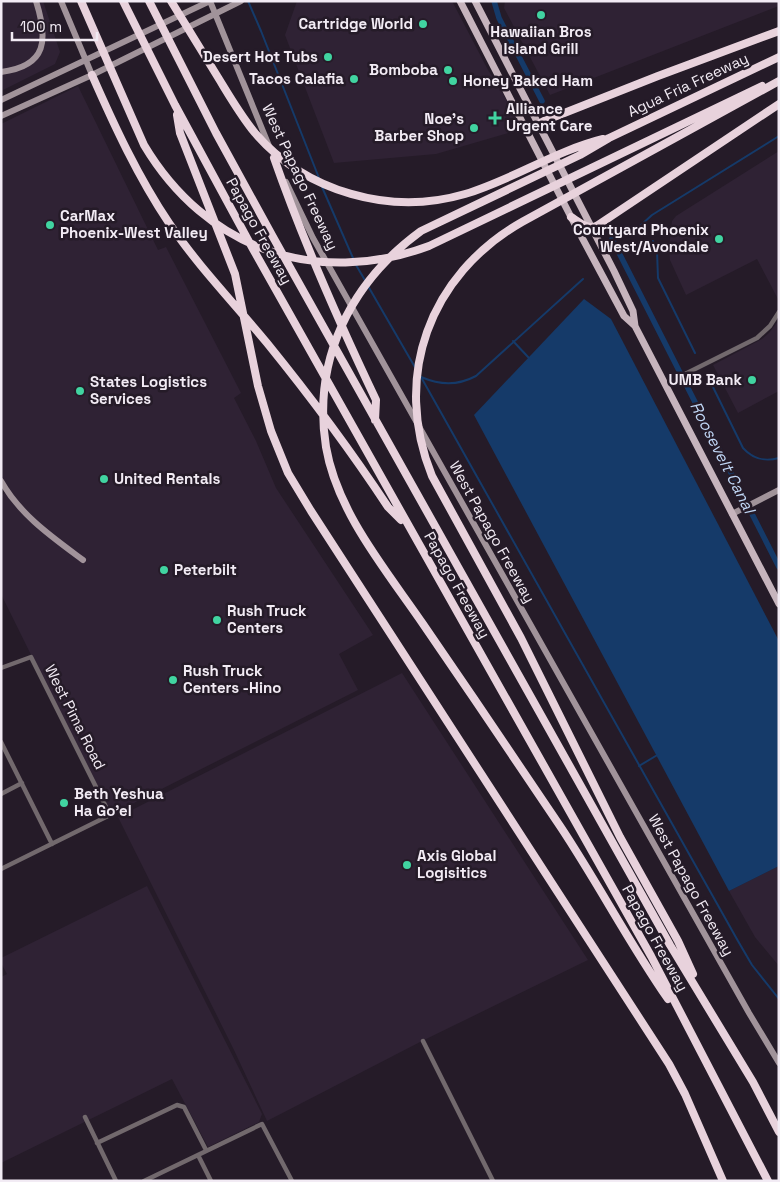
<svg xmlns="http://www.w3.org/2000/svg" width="780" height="1182" font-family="'Space Grotesk',sans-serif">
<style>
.built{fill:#2f2234}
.water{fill:#153a69}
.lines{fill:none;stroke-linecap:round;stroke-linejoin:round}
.stream{stroke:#153a69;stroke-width:2}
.canal{stroke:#153a69;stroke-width:5.5}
.street{stroke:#72696d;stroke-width:4.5}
.secondary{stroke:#a1939a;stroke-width:6}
.primary{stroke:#c6b4bd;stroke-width:7}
.highway{stroke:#e8d2dc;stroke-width:8}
.poi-dot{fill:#41d4a1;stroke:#251b28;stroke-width:2}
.labels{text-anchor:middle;stroke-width:5;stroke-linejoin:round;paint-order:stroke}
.poi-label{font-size:15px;font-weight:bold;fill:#f2ebf4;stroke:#251b28;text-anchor:start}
.street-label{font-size:15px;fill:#f2ebf4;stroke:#251b28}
.water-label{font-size:16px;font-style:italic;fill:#c1d7f6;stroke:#251b28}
</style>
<rect width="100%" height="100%" fill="#251b28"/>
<path class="built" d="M1,1H43L60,52L55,64L1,91Z
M297,1H452L488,70L501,90L522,129L436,154L334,163L285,35Z
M505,1H779V6L550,95L504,8Z
M78,86L158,250L166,247L241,393L234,398L256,441L276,488L373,635L339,654L358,690L110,815L1,594V496L7,491L1,481V124Z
M779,151V301L757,259L686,295L670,260L669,247L672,221L676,216Z
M779,320V391L738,413L713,365L762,339L769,333Z
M402,673L588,960L422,1041L267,1121L234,1050L118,817Z
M779,866V966L755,937L729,891Z
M147,886L262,1114L259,1122L208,1147L172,1079L1,1163V977L7,974L1,963V958Z"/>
<path class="water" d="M584,299L611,319L779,641V866L729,891L474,415Z"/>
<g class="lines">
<path class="stream" d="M248,1L261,31L319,178
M322,187L353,258
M630,235L652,215L779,136
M653,241L657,251L658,278L695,353
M356,265L366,282
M368,286L416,369
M513,341L529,358
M421,377L738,941L752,965L779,999
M421,377C440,385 457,386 476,376L583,279
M708,377L743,448C753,459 764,462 779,458
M639,766L659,754"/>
<path class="canal" d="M494,1L499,18L542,101
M612,239L779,567"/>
<path class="street" d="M665,384L757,338L770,326L779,312
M1,668L31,657L110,815L1,869
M1,742L52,844
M1,794L22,783
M423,1041L493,1181
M85,1117L116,1181
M97,1143L177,1105L184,1107L206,1150
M198,1155L211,1181
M144,1181L262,1124L292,1181"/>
<path class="secondary" d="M61,1L92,75
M210,1L269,146
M1,72C48,66 48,39 36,1
M1,100L210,1
M1,116L92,75L241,1
M286,182L313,238L749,1013L779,1063
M1,481C20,515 52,537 83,560
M732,514L779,490"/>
<path class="primary" d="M460,1L571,217L624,316L635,326L779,604
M475,1L614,271L633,311L635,326"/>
<path class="highway" d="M81,1L144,145C206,249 316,288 429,246L762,86
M123,1L175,105L253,249L651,956L768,1181
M149,1L216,133L273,237L670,945L753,1082L779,1132
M171,1C187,27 203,53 219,79C230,97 241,116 255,133C306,192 390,216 465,194C512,180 555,151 603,139
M92,75C114,125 138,177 169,223C198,266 234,303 267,343C310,396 351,451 388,507L401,520
M177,115L180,133L235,274L258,386L271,431L288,473L311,511L669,1064L685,1094L723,1181
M526,131L544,121L658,76L779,31
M274,158C303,241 338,320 376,400L375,420
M571,217C579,222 589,231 598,225L779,104
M693,974L678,941L620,837L521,638L432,476C392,377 429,275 522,222L779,81
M668,999C629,943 598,883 560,826C515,759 469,691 423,624C386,570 337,512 326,447C312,359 351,282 421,231L580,155L609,138L779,57"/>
</g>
<g class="poi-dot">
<circle cx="541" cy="15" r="5"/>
<circle cx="423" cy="24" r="5"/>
<circle cx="328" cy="57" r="5"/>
<circle cx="448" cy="70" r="5"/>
<circle cx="354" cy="79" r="5"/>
<circle cx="453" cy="81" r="5"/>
<path d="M492.5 110.5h5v5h5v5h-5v5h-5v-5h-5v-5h5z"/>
<circle cx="474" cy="128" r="5"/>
<circle cx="50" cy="225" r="5"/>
<circle cx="719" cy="239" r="5"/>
<circle cx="752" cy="380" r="5"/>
<circle cx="80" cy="391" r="5"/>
<circle cx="104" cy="479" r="5"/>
<circle cx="164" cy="570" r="5"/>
<circle cx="217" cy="620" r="5"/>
<circle cx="173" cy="680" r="5"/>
<circle cx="64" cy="803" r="5"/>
<circle cx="407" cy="865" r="5"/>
</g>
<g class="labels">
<g class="poi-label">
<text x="413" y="29" text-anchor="end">Cartridge World</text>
<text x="541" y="37" text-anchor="middle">Hawaiian Bros<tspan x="541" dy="17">Island Grill</tspan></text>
<text x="318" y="62" text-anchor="end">Desert Hot Tubs</text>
<text x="438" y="75" text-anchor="end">Bomboba</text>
<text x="344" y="84" text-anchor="end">Tacos Calafia</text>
<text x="463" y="86">Honey Baked Ham</text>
<text x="506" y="114">Alliance<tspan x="506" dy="17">Urgent Care</tspan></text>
<text x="464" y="124" text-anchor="end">Noe's<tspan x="464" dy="17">Barber Shop</tspan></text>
<text x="60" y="221">CarMax<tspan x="60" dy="17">Phoenix-West Valley</tspan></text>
<text x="709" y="235" text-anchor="end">Courtyard Phoenix<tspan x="709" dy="17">West/Avondale</tspan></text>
<text x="742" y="385" text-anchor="end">UMB Bank</text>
<text x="90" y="387">States Logistics<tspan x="90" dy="17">Services</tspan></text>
<text x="114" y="484">United Rentals</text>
<text x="174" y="575">Peterbilt</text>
<text x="227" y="616">Rush Truck<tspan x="227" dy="17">Centers</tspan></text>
<text x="183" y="676">Rush Truck<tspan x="183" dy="17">Centers -Hino</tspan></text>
<text x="74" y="799">Beth Yeshua<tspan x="74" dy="17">Ha Go'el</tspan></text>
<text x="417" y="861">Axis Global<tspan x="417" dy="17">Logisitics</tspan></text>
</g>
<g class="street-label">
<text transform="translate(688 85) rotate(-25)" y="5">Agua Fria Freeway</text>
<text transform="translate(300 177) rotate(65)" y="5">West Papago Freeway</text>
<text transform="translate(259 231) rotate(61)" y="5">Papago Freeway</text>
<text transform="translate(492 532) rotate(61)" y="5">West Papago Freeway</text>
<text transform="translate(457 585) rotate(61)" y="5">Papago Freeway</text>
<text transform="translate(75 717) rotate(63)" y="5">West Pima Road</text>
<text transform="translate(691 885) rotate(61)" y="5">West Papago Freeway</text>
<text transform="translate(655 938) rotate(61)" y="5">Papago Freeway</text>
</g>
<g class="water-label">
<text transform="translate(723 457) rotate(63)" y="6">Roosevelt Canal</text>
</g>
</g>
<rect width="780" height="1182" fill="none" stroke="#f2ebf4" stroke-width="5"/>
<path d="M12 32v8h85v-8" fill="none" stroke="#f2ebf4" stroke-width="2.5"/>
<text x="20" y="32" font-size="15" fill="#f2ebf4" stroke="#251b28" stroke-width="4" paint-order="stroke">100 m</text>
</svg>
